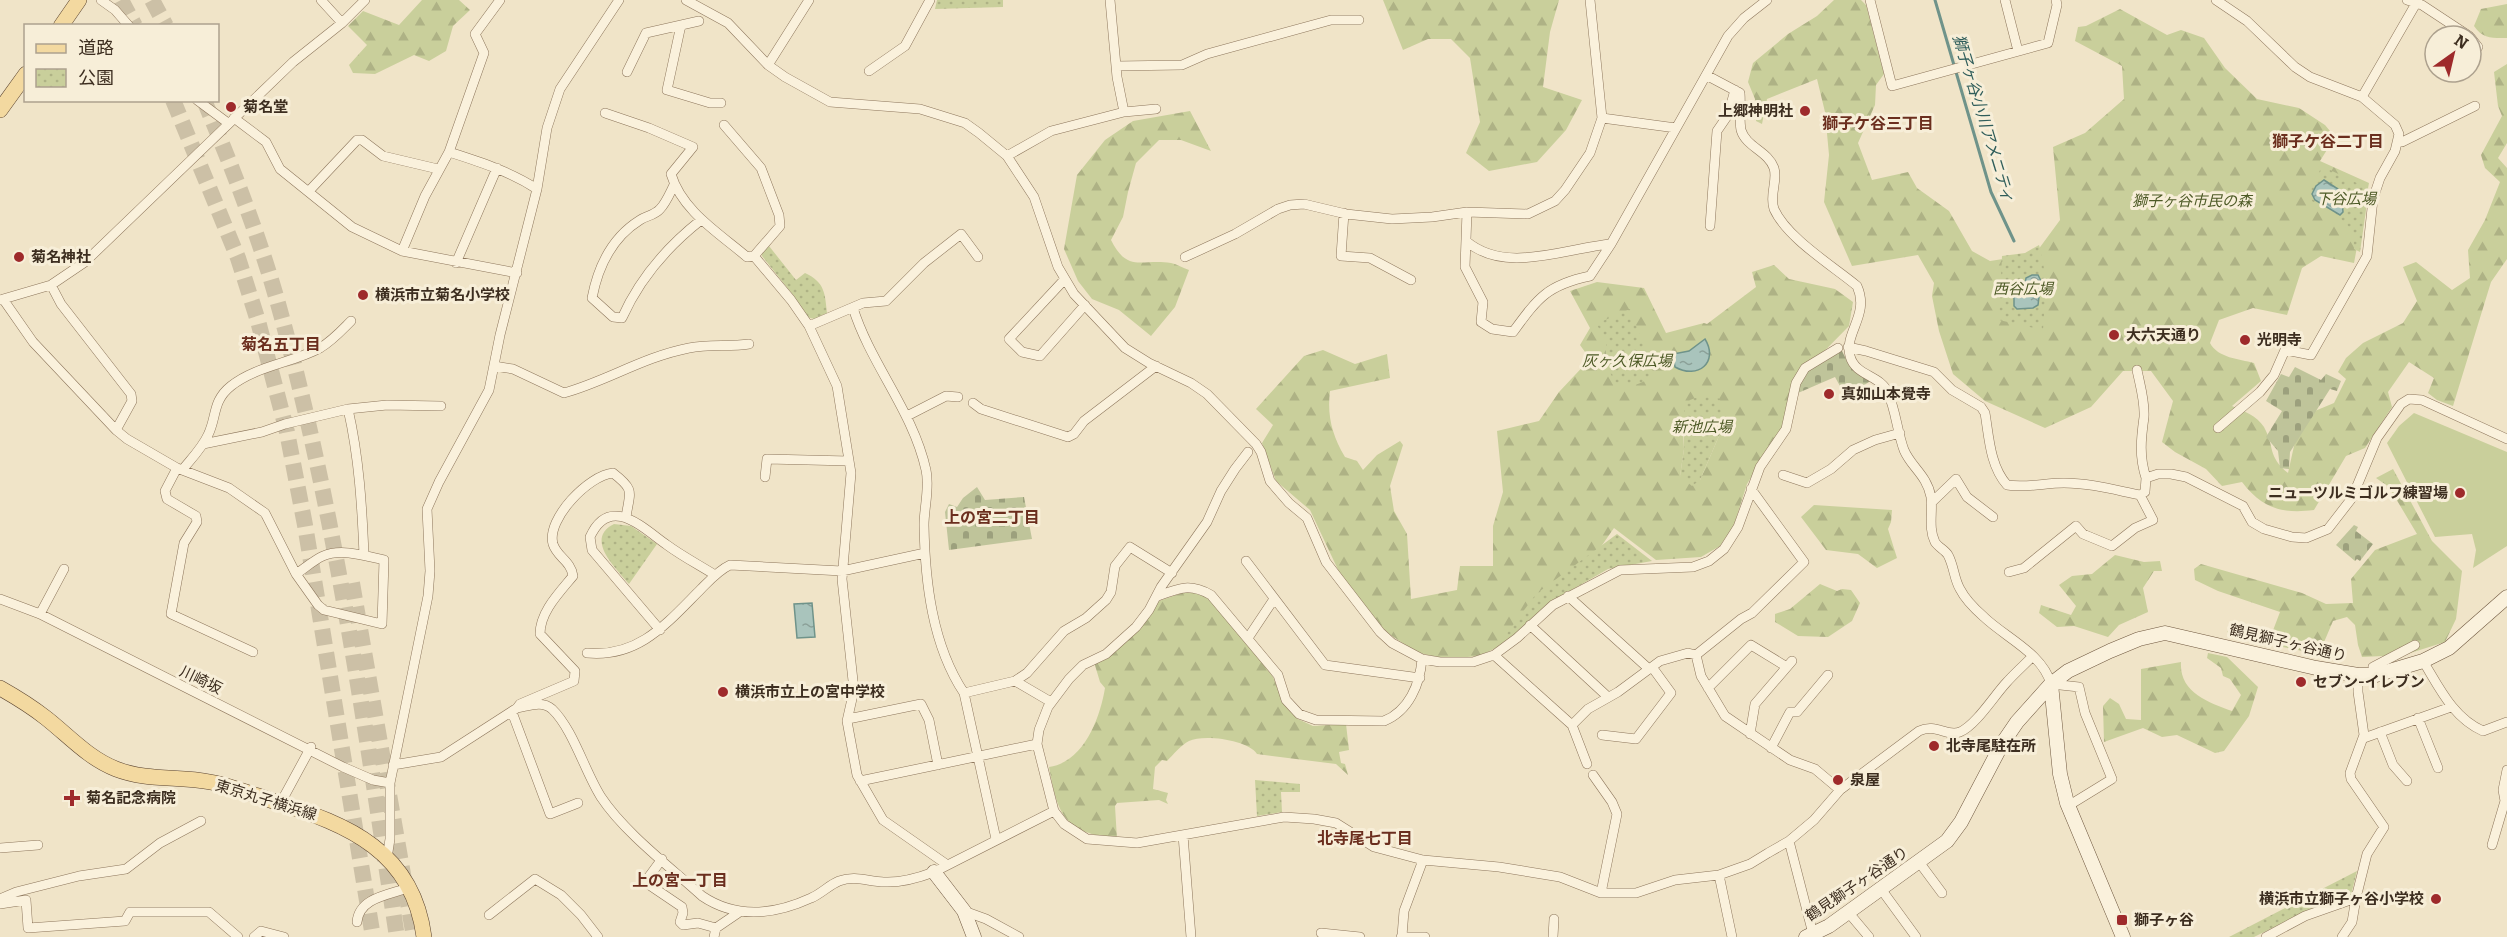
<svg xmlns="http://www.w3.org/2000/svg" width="2507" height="937" font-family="Bitter,'Noto Sans JP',serif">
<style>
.forest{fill:url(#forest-firs);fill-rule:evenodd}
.cemetery{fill:url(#cemetery-stones)}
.park{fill:url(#park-dots)}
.garden{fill:#c9cf9b}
.water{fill:url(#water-ripples);stroke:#6f938a;stroke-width:1.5}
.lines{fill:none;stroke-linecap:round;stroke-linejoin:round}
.stream{stroke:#6f938a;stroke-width:3}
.highway-tunnel{stroke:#ccc0a6;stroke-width:16;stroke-dasharray:16 8;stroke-linecap:butt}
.street-casing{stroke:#8d765c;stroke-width:10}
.secondary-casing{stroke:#6f573f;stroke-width:15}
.primary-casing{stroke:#5b4430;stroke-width:16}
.street{stroke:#faf1dc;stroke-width:9}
.secondary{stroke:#faf1dc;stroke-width:14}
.primary{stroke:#f3d9a0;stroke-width:15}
.poi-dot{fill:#9e2a2b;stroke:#f7eed8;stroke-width:2}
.labels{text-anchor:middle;stroke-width:6;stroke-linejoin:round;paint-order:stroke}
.poi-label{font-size:15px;font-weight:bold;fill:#3d2e20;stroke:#f7eed8;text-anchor:start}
.park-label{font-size:15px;font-style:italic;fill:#4d5a26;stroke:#f7eed8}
.street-label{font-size:15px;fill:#3d2e20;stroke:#f7eed8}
.water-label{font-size:16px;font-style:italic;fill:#2f5d5a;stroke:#f7eed8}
.neighbourhood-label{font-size:16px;font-weight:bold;fill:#6b2e1e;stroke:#f7eed8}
</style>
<defs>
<pattern id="forest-firs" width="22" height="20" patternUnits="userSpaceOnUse" patternTransform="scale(1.5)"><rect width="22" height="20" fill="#c9cf9b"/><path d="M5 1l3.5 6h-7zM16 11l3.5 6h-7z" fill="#aeb285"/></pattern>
<pattern id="cemetery-stones" width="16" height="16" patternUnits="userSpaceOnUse" patternTransform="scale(1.5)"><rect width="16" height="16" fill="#bfc49a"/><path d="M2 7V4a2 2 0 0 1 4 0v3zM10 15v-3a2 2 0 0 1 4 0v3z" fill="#9ca07d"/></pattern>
<pattern id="park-dots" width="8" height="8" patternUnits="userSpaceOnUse" patternTransform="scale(1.5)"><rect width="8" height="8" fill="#c9cf9b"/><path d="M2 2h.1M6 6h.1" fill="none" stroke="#aeb285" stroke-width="1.8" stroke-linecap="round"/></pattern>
<pattern id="water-ripples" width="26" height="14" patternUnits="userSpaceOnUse" patternTransform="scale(1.5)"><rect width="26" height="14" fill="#a9c4bc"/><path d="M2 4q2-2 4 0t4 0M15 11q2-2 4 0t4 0" fill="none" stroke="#8ba098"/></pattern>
</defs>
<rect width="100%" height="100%" fill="#f0e4c8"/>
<path class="forest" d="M422,0H459L470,10L453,26L446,51L429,61L414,55L375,74L353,73L349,65L367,45L348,26L363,11L399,25Z
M1383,0H1559L1550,32L1543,87L1582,100L1566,130L1537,162L1489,171L1466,153L1480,122L1470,58L1451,39H1428L1403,50Z
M1834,0H1861L1866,5L1884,74L1876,85L1875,105L1858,143L1872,180L1908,172L1917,188L1949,211L1972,251L1990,261L2035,254L2060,220L2053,147L2085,133L2124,99L2122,66L2075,41L2078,27L2086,26L2120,9L2167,35L2181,30L2204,38L2225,68L2257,99L2299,108L2325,125L2335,137L2320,161L2369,183L2354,263L2321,256L2302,268L2287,315L2253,308L2219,320L2210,343C2218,358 2239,359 2254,363L2261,381L2232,406C2244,411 2257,416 2264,427C2275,447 2267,456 2288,473L2298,428L2310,413L2334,403L2346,379L2338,372L2346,358L2363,343L2403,323L2417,301L2403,267L2416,262L2452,290L2470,278L2468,250L2485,220L2500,182L2485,168L2481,155L2502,116L2498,106L2494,72L2507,64V143L2498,158L2507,168V259L2491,282L2453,406L2437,400L2428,393L2434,378L2409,362L2388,392L2392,407L2365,448L2346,456L2314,510C2281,514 2262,508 2242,482L2222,486L2206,469L2175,452L2162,442L2173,401L2151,371H2123L2091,407L2045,428L1985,401L1953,374L1939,331L1932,296L1934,283L1918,255L1852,266L1824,202L1829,155L1825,112L1817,79L1767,99L1762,124L1756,121L1755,99L1748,82L1753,63L1788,34L1817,16Z
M2507,4V38C2492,38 2483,39 2474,26L2481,9Z
M1190,111L1211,151L1181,140H1159L1136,163L1128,192L1123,217L1111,240C1128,274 1142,258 1171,263C1177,264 1183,268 1189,270L1175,307L1151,336L1119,310L1092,299L1078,281L1064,249L1077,175L1105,140L1133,121Z
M1774,265L1789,279L1835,289L1853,302L1849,326L1792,384L1782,427L1747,484L1734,525L1720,546L1701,557L1656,560L1614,528L1582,574L1500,646L1479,656L1444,659L1416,652L1389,634L1374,619L1340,574L1310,510L1276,481L1262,443L1273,425L1256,409L1304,356L1323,350L1355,364L1387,354L1390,378L1330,391C1327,416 1332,435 1345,457L1357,461L1363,470L1377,455L1400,441L1403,445L1390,486L1394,511L1407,534L1411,599L1457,590L1460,566H1493V526L1503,492L1497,431L1539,421L1559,392L1590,359L1580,345L1590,328L1570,291L1597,282L1644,288L1666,333L1704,323L1707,324L1756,287L1752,272ZM1683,429H1722L1700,480L1680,476L1684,449Z
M2393,469L2432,541L2462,571L2456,619L2445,642L2404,655L2362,657L2358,645L2355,625L2347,617L2333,621L2319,654L2246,640L2227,632L2232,627L2272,633L2280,612L2218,591L2195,580L2194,569L2201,564L2302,593L2326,604L2353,603L2351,579L2375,550L2417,534L2389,487L2376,478Z
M1814,505L1892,510L1891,522L1888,529L1897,558L1877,568L1858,554L1826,550L1801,517Z
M2115,555L2144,562L2160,561L2162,571H2154L2143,588L2148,612L2119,625L2108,637L2074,626L2057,627L2039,613L2041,605L2071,615L2076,606L2059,585L2072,576L2092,574Z
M1820,584L1837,591L1842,589L1851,590L1860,603L1852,621L1828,637L1798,636L1775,622V614L1790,609Z
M1185,592L1203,594L1223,612L1273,677L1284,704L1298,719L1313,726L1346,724L1349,750L1339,752L1341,763L1345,764L1348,775L1336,764L1257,754C1248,740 1204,734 1189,741C1181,745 1173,755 1167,761L1162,760L1155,767L1153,789L1168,793L1166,800L1168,804L1159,800L1117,803L1115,806L1117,839C1064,832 1058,816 1049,767C1084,762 1100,718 1105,688L1100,682L1094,662L1159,601Z
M2208,653L2227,657L2258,687L2249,716L2224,751L2215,753L2177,735L2162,737L2143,728L2104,742L2103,706L2110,698L2119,704L2126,719L2141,720V669L2181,662C2179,692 2208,702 2232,711L2241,695L2230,679L2223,676L2221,668L2207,658Z"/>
<path class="cemetery" d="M1839,350L1842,351C1850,368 1855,371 1872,380L1846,397L1835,377L1798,393C1798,369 1820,361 1839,350Z
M2295,367L2321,380L2326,374L2341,381L2337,391L2330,389L2290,452L2289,469L2280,468L2278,451L2266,437L2282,411L2266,401L2281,374L2289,377Z
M977,487L985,500L1024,497L1032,539L949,550L945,512L949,504L957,507L963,498Z
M2354,525L2358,527L2356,531L2373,544L2360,561L2357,559L2355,561L2336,545Z"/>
<path class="park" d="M937,0H1003V7L935,9Z
M2322,166L2369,189L2360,252L2354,249L2353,231L2339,217L2312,201L2310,191Z
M2039,245C2048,274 2045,300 2043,330L1999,320L2002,256L2025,253Z
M769,246L796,280L805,273C825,282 825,294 827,313L814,319L807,317L793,295L762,256V251Z
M1630,309C1638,332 1649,353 1652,376C1638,386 1631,388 1615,382L1606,365V338L1596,324Z
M1706,394L1720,399L1722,429L1700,480L1692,486L1680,476L1684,449V408L1690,400Z
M614,524L631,526L657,544L629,584C616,568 584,539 614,524Z
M1617,534L1652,561L1608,569L1568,592L1505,644V636L1536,594Z
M1255,780L1300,784V792H1281L1282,812L1257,816Z
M2357,871L2351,895L2311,909L2254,937H2229Z"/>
<path class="garden" d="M2414,413L2507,452V546L2473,568L2476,550L2472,534L2435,537L2387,443L2399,426Z"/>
<path class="water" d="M2324,180L2341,191L2343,212L2340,215L2315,200L2312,194L2316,186Z
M2032,275H2038L2041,281L2038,305L2033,308L2017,309L2014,306V296L2024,290L2026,278Z
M1705,339C1719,362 1698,380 1675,367L1673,354L1689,351Z
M812,603L815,637L797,638L794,604Z"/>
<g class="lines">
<path class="stream" d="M1935,0L1991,192L2014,241"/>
<path class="highway-tunnel" d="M121,0L135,26
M152,0L166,26
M173,100L238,258L258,321L287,432L305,525L373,937
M204,100C234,172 262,243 282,318C337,521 365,729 397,937
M352,583L414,937"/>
<defs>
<path id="street" d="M101,0L115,10L129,26
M321,0L342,23
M686,0L728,23L768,65L785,77L830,102L920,109L965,123L979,133L1007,156L1034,197L1058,267L1074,294L1125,348L1149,363L1191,383L1207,394L1256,444L1261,452L1270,481L1289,503L1307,518L1326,562L1380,632L1392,643L1422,659L1440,662H1473L1494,655L1517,638L1553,605L1620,570L1693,567L1709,561L1724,549L1738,527L1760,467L1786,429L1796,383L1805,368L1838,348
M1110,0L1117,77L1124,112
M1870,0L1892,86L2048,43L2057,5L2056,0
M2005,0L2018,51
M2216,0L2247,21L2295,67L2310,77L2362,97L2395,125L2399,134L2395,151L2380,178L2373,199L2367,256L2311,355L2285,350L2274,375L2260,392L2218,428
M2407,0L2422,5L2469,36
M681,25L667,90L710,103H721
M2471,38L2478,47
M768,65L809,0
M1117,66L1182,65L1207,54L1331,20H1359
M869,71L905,46L930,0
M627,72L646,33L699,21
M1706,75L1740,93C1741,105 1739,119 1741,130C1746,147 1768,151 1774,168C1778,181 1769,195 1774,209C1787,238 1833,266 1857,286C1870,315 1844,332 1850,356C1855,376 1881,375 1888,393C1896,411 1897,431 1904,450C1911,467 1927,475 1931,497C1933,512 1928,528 1935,542C1938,547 1945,550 1948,555C1954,566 1954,579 1960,589C1965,599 1976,610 1984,617C2006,638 2042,653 2051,684L2079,687L2085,713L2112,779L2068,806
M2362,97L2418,0
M197,100L228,123
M605,113L649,128L693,147L671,174C682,211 719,233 747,257L754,256
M234,118L266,142L280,169L352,227L402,251L517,273
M1602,118L1676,128
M724,125L761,168L779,215L780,226L754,256
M2399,141L2402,142L2475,106
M449,152C480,162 509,171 537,189
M1007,156L1051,131L1124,112L1156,109
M674,185C670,193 666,203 660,209C655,215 646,216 640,220C611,238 598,267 592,298L613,317L622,318C639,280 668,246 701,220
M309,191L357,140H362L383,156L438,169
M1467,212L1465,267L1483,302L1481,322L1492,329L1513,332C1538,298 1547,285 1590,276L1611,244
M1344,213L1341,256L1370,258L1411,280
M1710,226L1717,131L1728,115L1735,90
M1466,241C1506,275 1565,248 1611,244L1728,36L1744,18L1767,0
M402,251L425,196L449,152L484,53L475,34L500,0
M754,256L791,300L809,326L837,386L851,473L842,579L854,690L847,721L857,775L883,820L946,864
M1185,257L1235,234L1278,209L1290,205L1304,204L1346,214L1392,219L1432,217L1467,212L1528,214L1555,201L1565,190L1590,153L1602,118L1590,0
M456,263L497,168
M1064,280L1009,339L1022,352L1040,356L1085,305
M51,285L61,304L131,394L132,401L116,430
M3,299L33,342L116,430L127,439L177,468L229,488L265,513L296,574L318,605L324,610L382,624L384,560C366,556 341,548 323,556C314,560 305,568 296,574
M0,300L51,285L85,262L293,62L342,23L365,0
M853,308C871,365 913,411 926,470C930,487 924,508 924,525C925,581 932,645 964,693L996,839
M809,326L863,303L886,301L924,263L961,234L978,257
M1848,347L1866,351L1934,372L1952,390L1981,407L1985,413C1989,437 1990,466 2007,485C2027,488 2045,483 2064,483C2090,483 2115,490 2140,495
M494,366L513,369L564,393C607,381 643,357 689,348C709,344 730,347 749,344
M2137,370C2140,385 2145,401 2144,417C2141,439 2139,456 2146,478
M973,403L981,409L1068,437L1074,434L1084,421L1156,366
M348,409C359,457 362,506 364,555
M907,416L946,396L958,397
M203,444L262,432L285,424L348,409L387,405L441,406
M1248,452L1235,469L1221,491L1207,522L1161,587L1149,610L1136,627L1106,654L1083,665L1069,679L1048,707L1039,730L1037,744L1054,811L1064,824L1087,839L1137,843L1284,817L1314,819L1336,823L1374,847L1423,860L1499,867L1560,877L1601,893H1636L1675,880L1719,875L1750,864L1768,853L1789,841L1814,820L1840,790L1919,731C1936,723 1946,737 1960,732C1976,725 1994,696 2006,683C2014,674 2024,665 2033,656
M177,468L165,491L167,499L196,516L197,522L184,543L171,614L253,652
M183,469C192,458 202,448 208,435C217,417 212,401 231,386C256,366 292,363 320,348C332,341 341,331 351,321
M1783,475L1807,483L1831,469L1853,450L1875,440L1900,433
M765,477L767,459L849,461
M2140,495L2145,492L2146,478L2158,474H2171L2186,477L2243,506L2252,522L2264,529L2292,537L2306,538L2328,529L2352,498L2377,438L2401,404L2409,399L2422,400L2507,439
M1931,503L1956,479L1967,497L1993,517
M1246,561L1325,665L1420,678
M2009,572L2024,568L2076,526L2083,534L2112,546L2135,528L2153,520L2140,495
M1158,596C1179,588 1190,583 1211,595L1278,675L1286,700L1299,714L1316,720L1384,721C1409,711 1420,684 1422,659
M1568,596L1649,669
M0,599L40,614L343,767L373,780L390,783
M40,614L64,569
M1530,625L1608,697
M660,630L592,550L590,537C610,493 644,529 667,545C682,556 699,565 715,575
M1248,638L1274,599
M587,653C639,658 667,623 701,589C710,580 719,570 730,565L842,571L925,553
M1494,655L1572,725L1588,709L1618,692L1660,661L1688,653L1696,655L1741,619L1752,613L1804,562L1751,489
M1696,655L1701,676L1725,716L1790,760L1815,769L1840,790
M2423,661C2439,687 2453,718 2483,731L2507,722
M2376,675L2373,667L2415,645
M1015,681L1027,673L1064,631L1086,618L1106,600L1111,592L1115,566L1130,547L1172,573
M1708,688L1751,645L1787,667
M964,693L1015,681L1051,702
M517,708C529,706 542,700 552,709C573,729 585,772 601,797C624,832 670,867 702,896C736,919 774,915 811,898C821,894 829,885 839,881C856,875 869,882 884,882C901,883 918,878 934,872L1054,811
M512,712L550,814L578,803
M2418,718L2438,768
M848,719L921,704L929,720L938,765
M1572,725L1587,764
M2380,732L2393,765L2407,781
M1750,734L1755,704L1792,661
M1602,735L1636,739L1671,693L1652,667
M2364,738L2451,707
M1771,748L1790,712H1797L1828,675
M393,765L441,757L517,708L520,704L574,681L575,671L540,634C540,612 559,593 573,576C571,561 557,557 553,544C546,519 589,475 613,473C635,490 630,491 626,517
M1593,775L1612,802L1617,814L1601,893
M860,781L1037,744
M280,804L311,747
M1183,835L1191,937
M1789,841L1813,934
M2492,845L2505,801L2503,790L2507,770
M0,848L38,845
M387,858L390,839V783L428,596L430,571L427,509L439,482L489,390L500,335L537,189L547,128L560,89L619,0
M662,859L645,882L682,907L683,913L680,922L683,925L698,923L716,928
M1919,862L1942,893
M1719,875L1732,937
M1881,889L1916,937
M0,899L16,892L79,876L126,869L160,843L201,821
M0,904L26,900L28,928L125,921L130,912H209L238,937
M964,911L986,919L1019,937
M1848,912L1869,937
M489,915L535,879L561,895L581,915L598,937
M357,922C359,898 388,895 408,888
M1321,933L1360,937
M1402,936L1404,911L1423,860
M254,937L261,931L284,937
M714,937L716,928L738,913
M1401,937H1425
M1553,937L1554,919
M2266,937L2305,916L2356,898L2367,854L2384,827L2351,779L2350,773L2364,735L2358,692V675
M2342,937L2352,922L2356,898"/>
<path id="secondary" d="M2051,684L2060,774L2067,803L2123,937
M934,872L964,911L974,937
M1806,937L1829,926L1947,841L1961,822L2002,744L2017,722L2051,684L2068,671L2110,651L2139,639L2165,633L2316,668L2358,675H2376L2423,661L2449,648L2507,597"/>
<path id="primary" d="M61,26L79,0
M0,110L26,74
M0,688C16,697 32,707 46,718C69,736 88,758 116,769C147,781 178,776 210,782C232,786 254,795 276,802C348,825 413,851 424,937"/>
</defs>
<use href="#street" class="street-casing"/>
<use href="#secondary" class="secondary-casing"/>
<use href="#primary" class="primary-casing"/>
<use href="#street" class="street"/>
<use href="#secondary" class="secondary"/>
<use href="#primary" class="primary"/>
</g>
<g class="poi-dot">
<circle cx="231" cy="107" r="6"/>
<circle cx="1805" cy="111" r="6"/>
<circle cx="19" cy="257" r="6"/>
<circle cx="363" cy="295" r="6"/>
<circle cx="2114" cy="335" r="6"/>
<circle cx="2245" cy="340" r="6"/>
<circle cx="1829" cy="394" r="6"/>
<circle cx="2460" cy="493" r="6"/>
<circle cx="2301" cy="682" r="6"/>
<circle cx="723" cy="692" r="6"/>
<circle cx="1934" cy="746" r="6"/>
<circle cx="1838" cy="780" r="6"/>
<path d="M69 789h6v6h6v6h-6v6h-6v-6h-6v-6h6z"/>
<circle cx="2436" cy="899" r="6"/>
<rect x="2116" y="914" width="12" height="12" rx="3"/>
</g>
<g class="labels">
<g class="poi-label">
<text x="243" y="112">菊名堂</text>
<text x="1793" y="116" text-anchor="end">上郷神明社</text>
<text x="31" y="262">菊名神社</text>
<text x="375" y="300">横浜市立菊名小学校</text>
<text x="2126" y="340">大六天通り</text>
<text x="2257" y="345">光明寺</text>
<text x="1841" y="399">真如山本覺寺</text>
<text x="2448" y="498" text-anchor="end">ニューツルミゴルフ練習場</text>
<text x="2313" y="687">セブン-イレブン</text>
<text x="735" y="697">横浜市立上の宮中学校</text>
<text x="1946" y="751">北寺尾駐在所</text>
<text x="1850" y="785">泉屋</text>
<text x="86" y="803">菊名記念病院</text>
<text x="2424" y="904" text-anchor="end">横浜市立獅子ヶ谷小学校</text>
<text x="2134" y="925">獅子ヶ谷</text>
</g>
<g class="park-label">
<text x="2346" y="204">下谷広場</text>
<text x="2192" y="206">獅子ヶ谷市民の森</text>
<text x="2023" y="294">西谷広場</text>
<text x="1627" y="366">灰ヶ久保広場</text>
<text x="1702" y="432">新池広場</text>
</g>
<g class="street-label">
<text transform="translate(2288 643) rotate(13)" y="5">鶴見獅子ヶ谷通り</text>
<text transform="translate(201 680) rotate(26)" y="5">川崎坂</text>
<text transform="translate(266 800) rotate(17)" y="5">東京丸子横浜線</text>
<text transform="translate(1857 884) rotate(-34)" y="5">鶴見獅子ヶ谷通り</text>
</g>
<g class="water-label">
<text transform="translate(1984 118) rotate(73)" y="6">獅子ヶ谷小川アメニティ</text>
</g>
<g class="neighbourhood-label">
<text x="1878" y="129">獅子ケ谷三丁目</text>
<text x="2328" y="147">獅子ケ谷二丁目</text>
<text x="281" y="350">菊名五丁目</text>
<text x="992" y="523">上の宮二丁目</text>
<text x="1365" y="844">北寺尾七丁目</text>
<text x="680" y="886">上の宮一丁目</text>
</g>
</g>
<rect x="24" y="24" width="195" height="78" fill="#f7eed8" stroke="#ada18e" stroke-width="1.5"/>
<rect x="36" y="44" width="30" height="9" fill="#f3d9a0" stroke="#ada18e" stroke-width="1.5"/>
<text x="78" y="54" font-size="18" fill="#3d2e20">道路</text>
<rect x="36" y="69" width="30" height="18" fill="url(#park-dots)" stroke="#ada18e" stroke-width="1.5"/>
<text x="78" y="84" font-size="18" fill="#3d2e20">公園</text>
<g transform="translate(2453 54) rotate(34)"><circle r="28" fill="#f7eed8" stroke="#ada18e" stroke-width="1.5"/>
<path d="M0-4.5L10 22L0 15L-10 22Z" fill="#9e2a2b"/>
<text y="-9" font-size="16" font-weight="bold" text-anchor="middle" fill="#3d2e20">N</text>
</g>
</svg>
